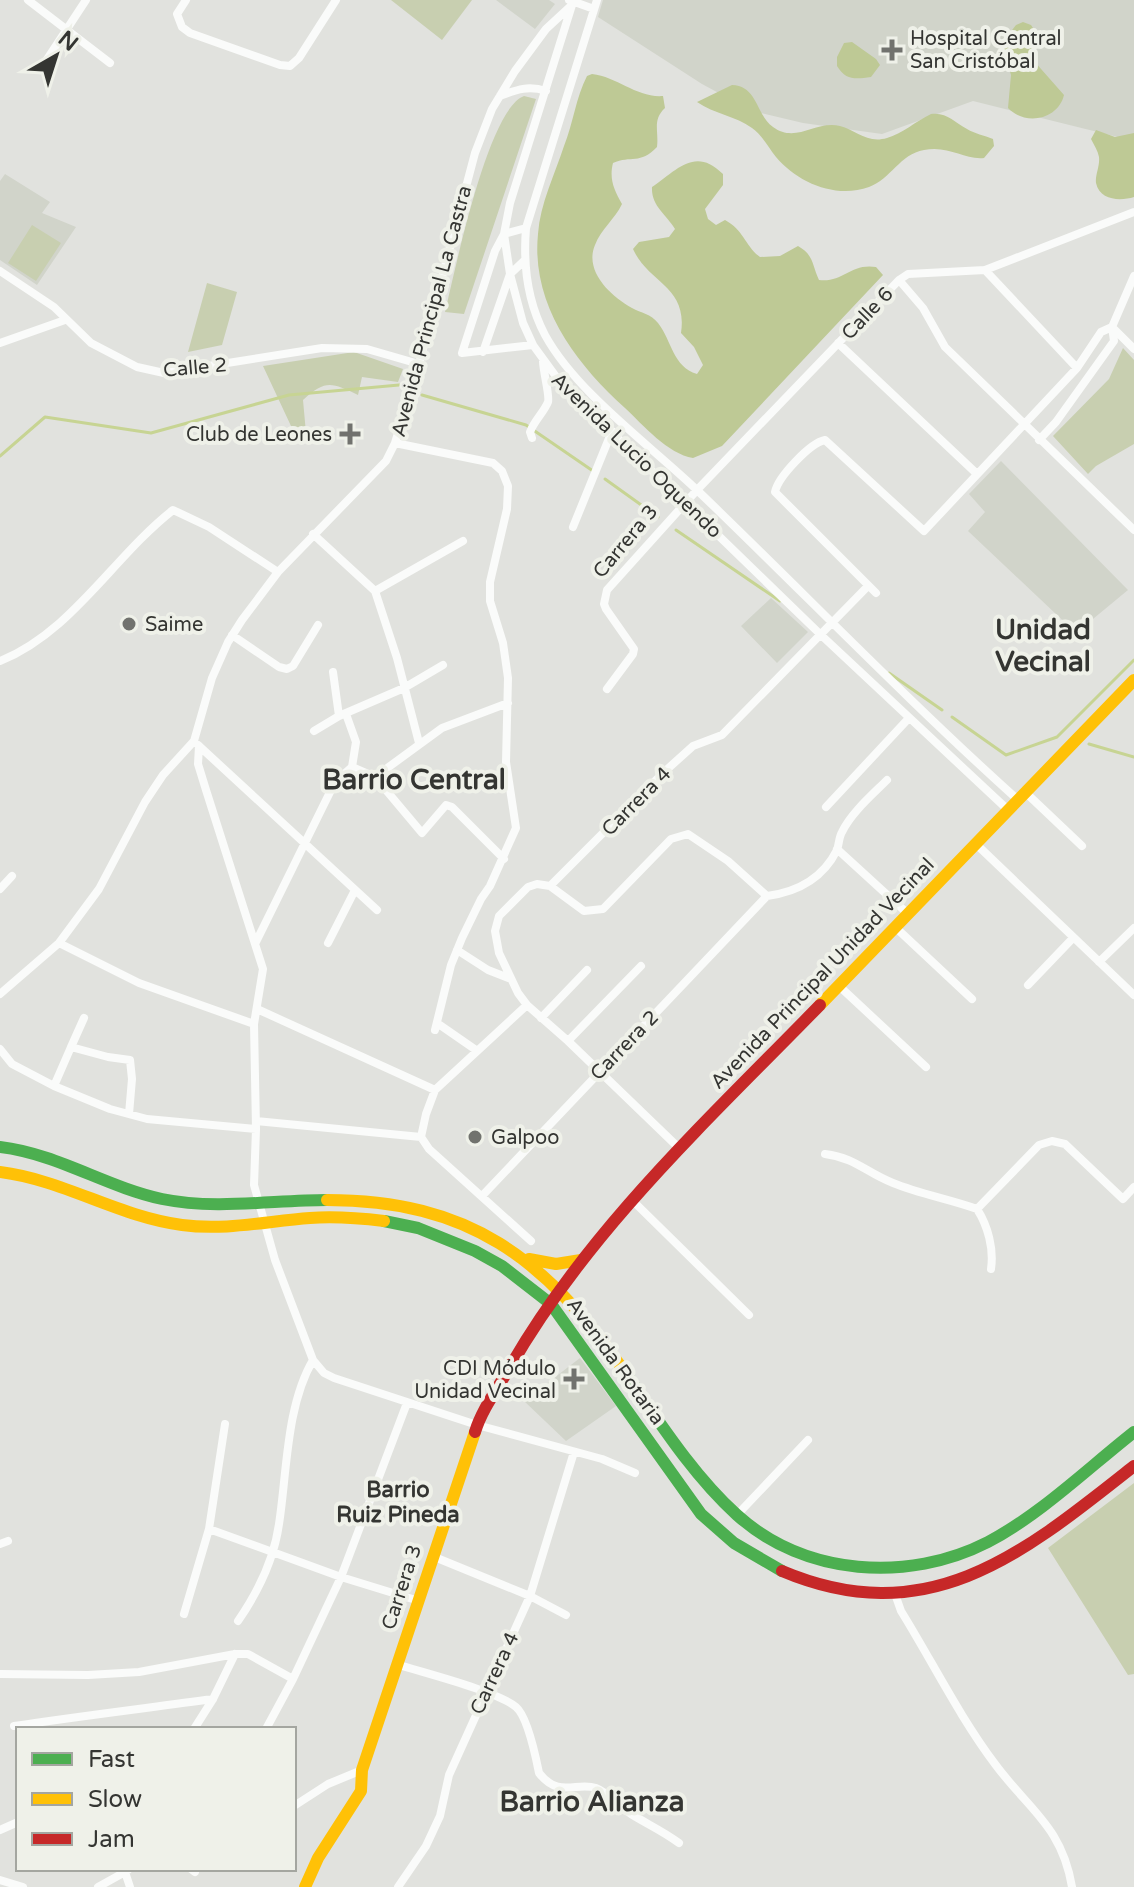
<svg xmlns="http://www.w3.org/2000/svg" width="1134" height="1887" font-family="'Varela Round',sans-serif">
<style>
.built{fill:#d1d4ca}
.green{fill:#c8cfb0}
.forest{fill:#bec995}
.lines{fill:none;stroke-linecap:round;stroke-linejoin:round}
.stream{stroke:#c7d493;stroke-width:3}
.street{stroke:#fafbfa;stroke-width:8}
.fast{stroke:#4caf50;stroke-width:12}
.slow{stroke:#ffc107;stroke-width:12}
.jam{stroke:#c62828;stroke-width:12}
.poi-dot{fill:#71726e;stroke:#eff1e9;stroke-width:3}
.labels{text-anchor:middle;stroke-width:8;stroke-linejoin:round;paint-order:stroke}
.poi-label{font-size:20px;fill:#343532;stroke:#eff1e9;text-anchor:start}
.street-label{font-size:20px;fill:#343532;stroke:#eff1e9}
.neighbourhood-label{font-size:22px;font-weight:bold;fill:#343532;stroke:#eff1e9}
.district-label{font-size:28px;font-weight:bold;fill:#343532;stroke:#eff1e9}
</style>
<rect width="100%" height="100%" fill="#e1e2de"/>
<path class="built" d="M496,0H549L555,4L535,29Z
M603,0H1134V141L973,101L882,134L803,123L752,111L702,84L598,17Z
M5,174L50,202L42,213L76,227L37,285L0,260V181Z
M1001,461L1128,590L1076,633L968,531L985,512L969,494Z
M771,598L808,632L777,663L741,626Z
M580,1358L616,1406L566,1441L524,1401Z"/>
<path class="green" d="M391,0H472L442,40Z
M524,96L536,99L464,314L445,312C455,271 488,109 524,96Z
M32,225L61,243L36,281L8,263Z
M207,283L237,292L222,345L188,352Z
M1123,348L1134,360V444L1096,466L1088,474L1053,436L1109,379Z
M354,352L403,369L398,382L362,377L358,395C332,383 326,379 303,400L306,433L298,441L263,366Z
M1134,1483V1674L1128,1675L1048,1548Z"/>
<path class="forest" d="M1023,22L1031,25L1035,31L1031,45L1034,61L1064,95C1058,120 1025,126 1008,108L1011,75L1002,43L1016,25Z
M852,42L876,59L880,65L871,77C856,79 846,81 837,66V57L844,43Z
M592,74C618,77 637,98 663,96L665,108C652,120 659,131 657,147C640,165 631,155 613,163C609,179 614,190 622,204C615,219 601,229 595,245C584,271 610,296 632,308C641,313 651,314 658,323C672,341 673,367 697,374L703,365L694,347L681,333C688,286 648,283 633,249L639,242L669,237L675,229C666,214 651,206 652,187C677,170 695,146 723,174V185L705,209L708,219L716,225L725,220C744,230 745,246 760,257L780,256L798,246C814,255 812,265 819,280C843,283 850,263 876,267L883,275L722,446L693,458C668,454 643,425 625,408C575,363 531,304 538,234C540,204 555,174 564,146C573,124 576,97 587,76Z
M732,85C758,86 756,115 773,127C796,144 816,120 840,126C856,130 867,144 887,138C902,134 916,121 931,114C947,112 954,122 967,129C975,134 984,135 993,139L994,146L984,158C964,160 949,145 924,150C900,154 891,179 869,187C836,199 798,183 776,157C768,147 763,136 752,128C736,116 714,114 697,102Z
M1096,130L1115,137L1134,133V197C1121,201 1100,201 1096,183C1095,175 1100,166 1099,157C1098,151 1094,145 1091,139Z"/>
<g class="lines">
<path class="stream" d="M422,395L526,425L593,471
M0,456L45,417L151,433L289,395L399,385
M605,479L658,517
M676,530L780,601
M889,673L942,710
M952,717L1006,755L1057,737L1134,660
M1089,744L1134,757"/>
<path class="street" d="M28,0L110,63
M186,0L177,14L182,27L190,33L280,65L290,66L299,58L336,0
M569,0L594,9
M597,0L526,228C523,265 527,301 545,335C576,392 650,445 698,491C804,593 907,700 1017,799
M572,5L510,203L504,234L510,274L523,323L533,345L560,382L821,635L1007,809
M40,70L86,0
M500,96C516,90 528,85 546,91
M526,228L504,234L495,251L462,353L533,345
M985,270L1077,368
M0,271L54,307L91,343L137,367L164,373L322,348L367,349L419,364
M899,280L923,308L945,347L1134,530
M1113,328L1134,349
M0,343L65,320
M838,343L976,473
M483,352L510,274L525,260
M532,438L530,432C534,421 544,412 548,402C550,396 543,371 543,361
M1039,440L1056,422L1114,341L1112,327L1134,276
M395,443L493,463L502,471L508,486L507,509L490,582V601L503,643L508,678L506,762L516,828L490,886L481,899L462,938L451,965L435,1030
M573,527L612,431
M313,534L375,591L397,658L419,743
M375,591L463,541
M876,593L775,492C778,477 810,443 825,440L924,531L1077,368L1101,332L1112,327
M232,635L279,667L287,669L293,666L318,625
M0,661C72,632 113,557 173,510L209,527L278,572
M333,672L339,716
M607,689L633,654L634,649L606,609L604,604L607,590L697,490L899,280L908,274L985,270L1134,212
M346,714L356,742L352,767
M314,731L339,716L404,688L443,665
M198,745L377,910
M199,746L198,764L206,790L263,969L254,1024L256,1129L254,1185L275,1260L313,1360L324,1373L334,1378L477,1425L602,1459L635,1473
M375,777L422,833L446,805L452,807L504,859
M1024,791L1082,846
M826,807L909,718
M975,843L1134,995
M837,849L907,913
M550,886L584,911L603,909L671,839L688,834L728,861L767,896
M0,889L12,876
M767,896C797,892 823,878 837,850C839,844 839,837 842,832C851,813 872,795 887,780
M894,926L972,999
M256,942L335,782L352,767L375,777L442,728L508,703
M59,943L139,983L254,1024
M328,943L355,890
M457,950L488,970L511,979
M1099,962L1134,928
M838,985L926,1067
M1028,985L1073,938
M0,994L59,943L99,889L145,802L163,775L194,741L212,678L228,642L242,620L278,572L386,461L395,443L419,364L475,153L492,109L515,71L546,29L573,4
M257,1009L435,1090
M541,1018L587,970
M437,1023L476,1050
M568,1041L641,966
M71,1047L84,1018
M0,1049L12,1064L54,1086L110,1109L147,1119L256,1129
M54,1086L71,1047L108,1057L130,1060L132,1079L129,1114
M256,1121L421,1137
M421,1137L426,1114L435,1090L527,1005
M421,1137L429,1149L531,1241
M680,1149L568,1041L527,1005L518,993L499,953L495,931L499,916L528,887L537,884L550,886L663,773L693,746L722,735L868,586
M825,1154C856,1158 865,1172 893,1183C920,1194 949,1199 977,1209
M482,1196L767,896
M633,1201L749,1315
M991,1269C994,1249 988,1226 977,1209L1039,1145L1052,1141L1065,1144L1123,1199L1134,1187
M737,1515L808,1440
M209,1529L341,1577L419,1601
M0,1544L8,1541
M432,1556L530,1596L566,1615
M895,1594L901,1611C932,1661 959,1716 995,1764C1028,1809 1062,1826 1072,1887
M184,1614L209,1529L225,1424
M238,1621C258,1592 274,1560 279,1524C287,1473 286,1406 313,1360
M396,1664C424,1673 497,1691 516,1707C528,1717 536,1758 539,1773C559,1799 577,1781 596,1788C609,1793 619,1806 631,1814C647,1824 663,1831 679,1843
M0,1674L88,1675L139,1672L235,1654H248L293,1679
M14,1726C81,1716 147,1708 213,1699
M194,1729L213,1699L235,1654
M266,1729L293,1679L341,1577L407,1403
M294,1806L328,1784L362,1770
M0,1830L18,1822
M191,1869L195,1872
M128,1870L125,1872L130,1887
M0,1880L23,1887
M98,1887L125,1872
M398,1887L426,1846L440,1816L449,1775L530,1596L574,1452"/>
<path class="fast" d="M0,1147C58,1154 106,1187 162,1199C216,1210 273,1200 327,1200
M384,1221L418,1228L475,1251L502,1266L551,1304L701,1514L734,1543L782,1571
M624,1371C658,1420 692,1474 737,1515C805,1576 908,1583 988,1542C1041,1514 1087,1469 1134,1432"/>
<path class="slow" d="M820,1005L1134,680
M0,1172C64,1180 119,1217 182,1225C225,1231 268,1221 310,1218C335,1216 359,1218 384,1221
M327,1200C469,1200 545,1258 624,1371
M529,1259L556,1264L581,1260
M305,1887L318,1858L361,1791L362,1770L475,1432"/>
<path class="jam" d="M475,1432C482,1409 498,1388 510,1367C589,1229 710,1118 820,1005
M782,1571C929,1633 1024,1553 1134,1466"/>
</g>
<g class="poi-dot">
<path d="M888 38h8v8h8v8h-8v8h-8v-8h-8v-8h8z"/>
<path d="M346 422h8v8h8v8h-8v8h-8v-8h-8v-8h8z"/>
<circle cx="129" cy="624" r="8"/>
<circle cx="475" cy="1137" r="8"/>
<path d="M570 1367h8v8h8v8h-8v8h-8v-8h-8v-8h8z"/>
</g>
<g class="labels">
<g class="poi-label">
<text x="910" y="45">Hospital Central<tspan x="910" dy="23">San Cristóbal</tspan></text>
<text x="332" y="441" text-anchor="end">Club de Leones</text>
<text x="145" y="631">Saime</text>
<text x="491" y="1144">Galpoo</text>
<text x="556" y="1375" text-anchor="end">CDI Módulo<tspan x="556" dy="23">Unidad Vecinal</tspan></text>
</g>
<g class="street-label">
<text transform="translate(431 311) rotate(-75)" y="7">Avenida Principal La Castra</text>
<text transform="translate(867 313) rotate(-46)" y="7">Calle 6</text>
<text transform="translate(195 367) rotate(-5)" y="7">Calle 2</text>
<text transform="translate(637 455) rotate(44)" y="7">Avenida Lucio Oquendo</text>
<text transform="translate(625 541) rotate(-50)" y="7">Carrera 3</text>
<text transform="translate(636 801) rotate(-45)" y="7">Carrera 4</text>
<text transform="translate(822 973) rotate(-46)" y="7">Avenida Principal Unidad Vecinal</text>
<text transform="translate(624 1045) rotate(-46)" y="7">Carrera 2</text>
<text transform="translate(616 1361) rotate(54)" y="7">Avenida Rotaria</text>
<text transform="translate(401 1587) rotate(-72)" y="7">Carrera 3</text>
<text transform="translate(494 1673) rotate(-65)" y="7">Carrera 4</text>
</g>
<g class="neighbourhood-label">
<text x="398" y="1497">Barrio<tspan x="398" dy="25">Ruiz Pineda</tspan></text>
</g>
<g class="district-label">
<text x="1043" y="639">Unidad<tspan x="1043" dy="32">Vecinal</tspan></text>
<text x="414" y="789">Barrio Central</text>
<text x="592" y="1811">Barrio Alianza</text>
</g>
</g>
<rect x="16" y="1727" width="280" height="144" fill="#eff1e9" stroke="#a4a6a0" stroke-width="2"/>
<rect x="32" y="1753" width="40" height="12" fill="#4caf50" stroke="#a4a6a0" stroke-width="2"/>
<text x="88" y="1767" font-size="24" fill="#343532">Fast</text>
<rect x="32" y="1793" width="40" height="12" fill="#ffc107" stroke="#a4a6a0" stroke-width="2"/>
<text x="88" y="1807" font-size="24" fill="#343532">Slow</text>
<rect x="32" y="1833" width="40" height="12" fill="#c62828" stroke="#a4a6a0" stroke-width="2"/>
<text x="88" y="1847" font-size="24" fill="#343532">Jam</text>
<g transform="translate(56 56) rotate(39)" stroke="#eff1e9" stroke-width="6" paint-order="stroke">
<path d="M0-6L14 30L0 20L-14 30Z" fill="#343532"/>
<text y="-12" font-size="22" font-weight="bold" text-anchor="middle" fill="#343532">N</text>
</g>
</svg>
